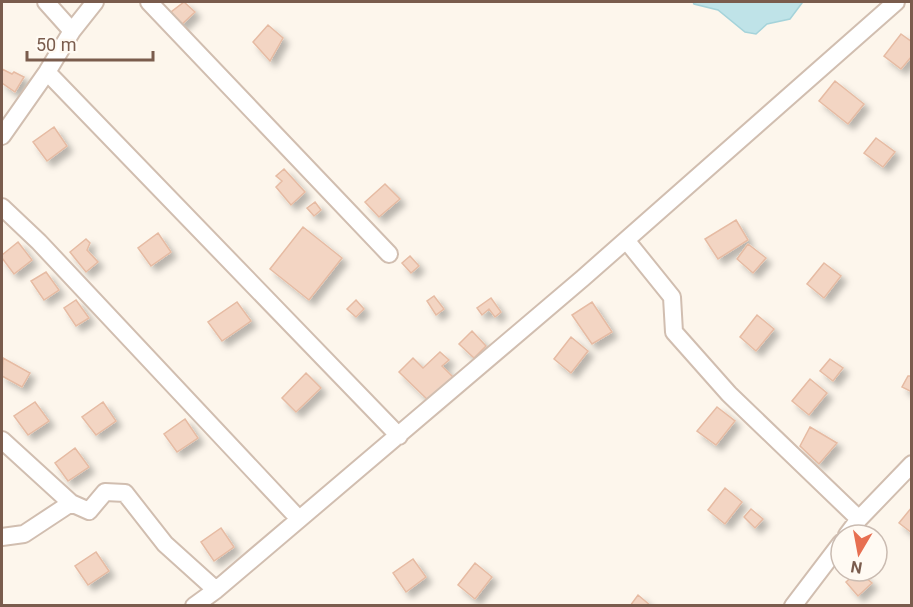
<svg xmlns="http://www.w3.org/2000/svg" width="913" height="607" font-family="Roboto,sans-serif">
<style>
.water{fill:#bfe3e8;stroke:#a5d3da;stroke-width:1.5}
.building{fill:#f3d5c3;stroke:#e6bba3;stroke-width:1.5;filter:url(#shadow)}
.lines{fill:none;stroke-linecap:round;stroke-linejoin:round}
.minor-casing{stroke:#d1beb0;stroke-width:20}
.minor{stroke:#fff;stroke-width:16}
</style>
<defs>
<filter id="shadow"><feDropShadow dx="5.5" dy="5.5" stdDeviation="3" flood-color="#0004"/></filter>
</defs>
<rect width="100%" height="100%" fill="#fdf6ec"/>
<path class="water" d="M693,2H801L802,3L790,19L767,24L756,34L745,32L718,10L694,4Z"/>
<path class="building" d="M184,2L195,12L180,26L171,12Z
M268,25L283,38L270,61L253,42Z
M901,34L912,42V56L901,69L884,56Z
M2,69L12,74L14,72L24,77L15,92L2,83Z
M835,81L864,104L848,124L819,101Z
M54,127L67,146L47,161L33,142Z
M876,138L895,152L883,167L864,153Z
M284,169L305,192L291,205L276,187L282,181L276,176Z
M385,184L400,199L379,217L365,202Z
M315,202L321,210L314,216L307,208Z
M736,220L748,240L718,259L705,239Z
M303,227L342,258L309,300L270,269Z
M158,233L171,252L151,266L138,248Z
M86,239L90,243L87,250L98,262L86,272L70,252Z
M18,242L32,260L14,274L2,258V255Z
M748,244L766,258L753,273L737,259Z
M410,256L419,266L411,273L402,263Z
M824,263L841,276L824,298L807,284Z
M46,272L59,290L44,300L31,281Z
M434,296L444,309L436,315L427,301Z
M491,298L501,312L495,317L489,309L482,315L477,308Z
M76,300L89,318L76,326L64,308Z
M356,300L364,309L356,317L347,309Z
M237,302L251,321L222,341L208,322Z
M592,302L612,332L592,344L572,315Z
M757,315L774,329L756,351L740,337Z
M472,331L486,346L474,358L459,344Z
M571,337L588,351L571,373L554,359Z
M440,352L449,360L442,366L455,379L431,403L399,372L413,358L423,368Z
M3,358L30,373L22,387L2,376Z
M830,359L843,368L833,381L820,371Z
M306,373L321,388L296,412L282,398Z
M908,376H912V392L902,387Z
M810,379L827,393L809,415L792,401Z
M35,402L49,421L28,435L14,416Z
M103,402L116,421L96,435L82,417Z
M717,407L735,421L716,445L697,431Z
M185,419L198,438L177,452L164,434Z
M810,427L837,443L819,464L800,446Z
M75,448L89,467L68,481L55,463Z
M725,488L742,502L725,524L708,510Z
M912,507V533L899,523Z
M751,509L763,519L755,528L744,517Z
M221,528L234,547L214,561L201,542Z
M96,552L109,571L88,585L75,566Z
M413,559L426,577L406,592L393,573Z
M475,563L492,577L475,599L458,585Z
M858,571L872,583L858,596L846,582Z
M638,595L651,606H630Z"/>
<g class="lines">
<defs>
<path id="minor" d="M46,2L72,31
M149,2L389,254
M47,72L399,436
M2,136L47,72L72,31L95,2
M2,207L39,242L299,519
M626,240L672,297L674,332L729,394L859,519
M2,440L71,503L89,511L105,492L125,493L165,544L216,590
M847,535L859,519L912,464
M2,537L24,534L71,503
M194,606L216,590L583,278L896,2
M793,606L841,543"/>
</defs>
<use href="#minor" class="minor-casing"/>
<use href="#minor" class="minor"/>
</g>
<rect width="913" height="607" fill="none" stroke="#7a5c4d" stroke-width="6"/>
<g transform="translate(859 553) rotate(190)"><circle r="28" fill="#fffaf3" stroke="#cabbb1" stroke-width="1.5"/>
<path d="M0-4.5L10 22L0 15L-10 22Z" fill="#e76f51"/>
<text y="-9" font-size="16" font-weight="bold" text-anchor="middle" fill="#7a5c4d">N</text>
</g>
<path d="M27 51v9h126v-9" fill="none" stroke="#7a5c4d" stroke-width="3"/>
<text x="36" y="51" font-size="18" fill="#7a5c4d" stroke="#fffaf3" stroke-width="4.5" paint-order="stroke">50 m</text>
</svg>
